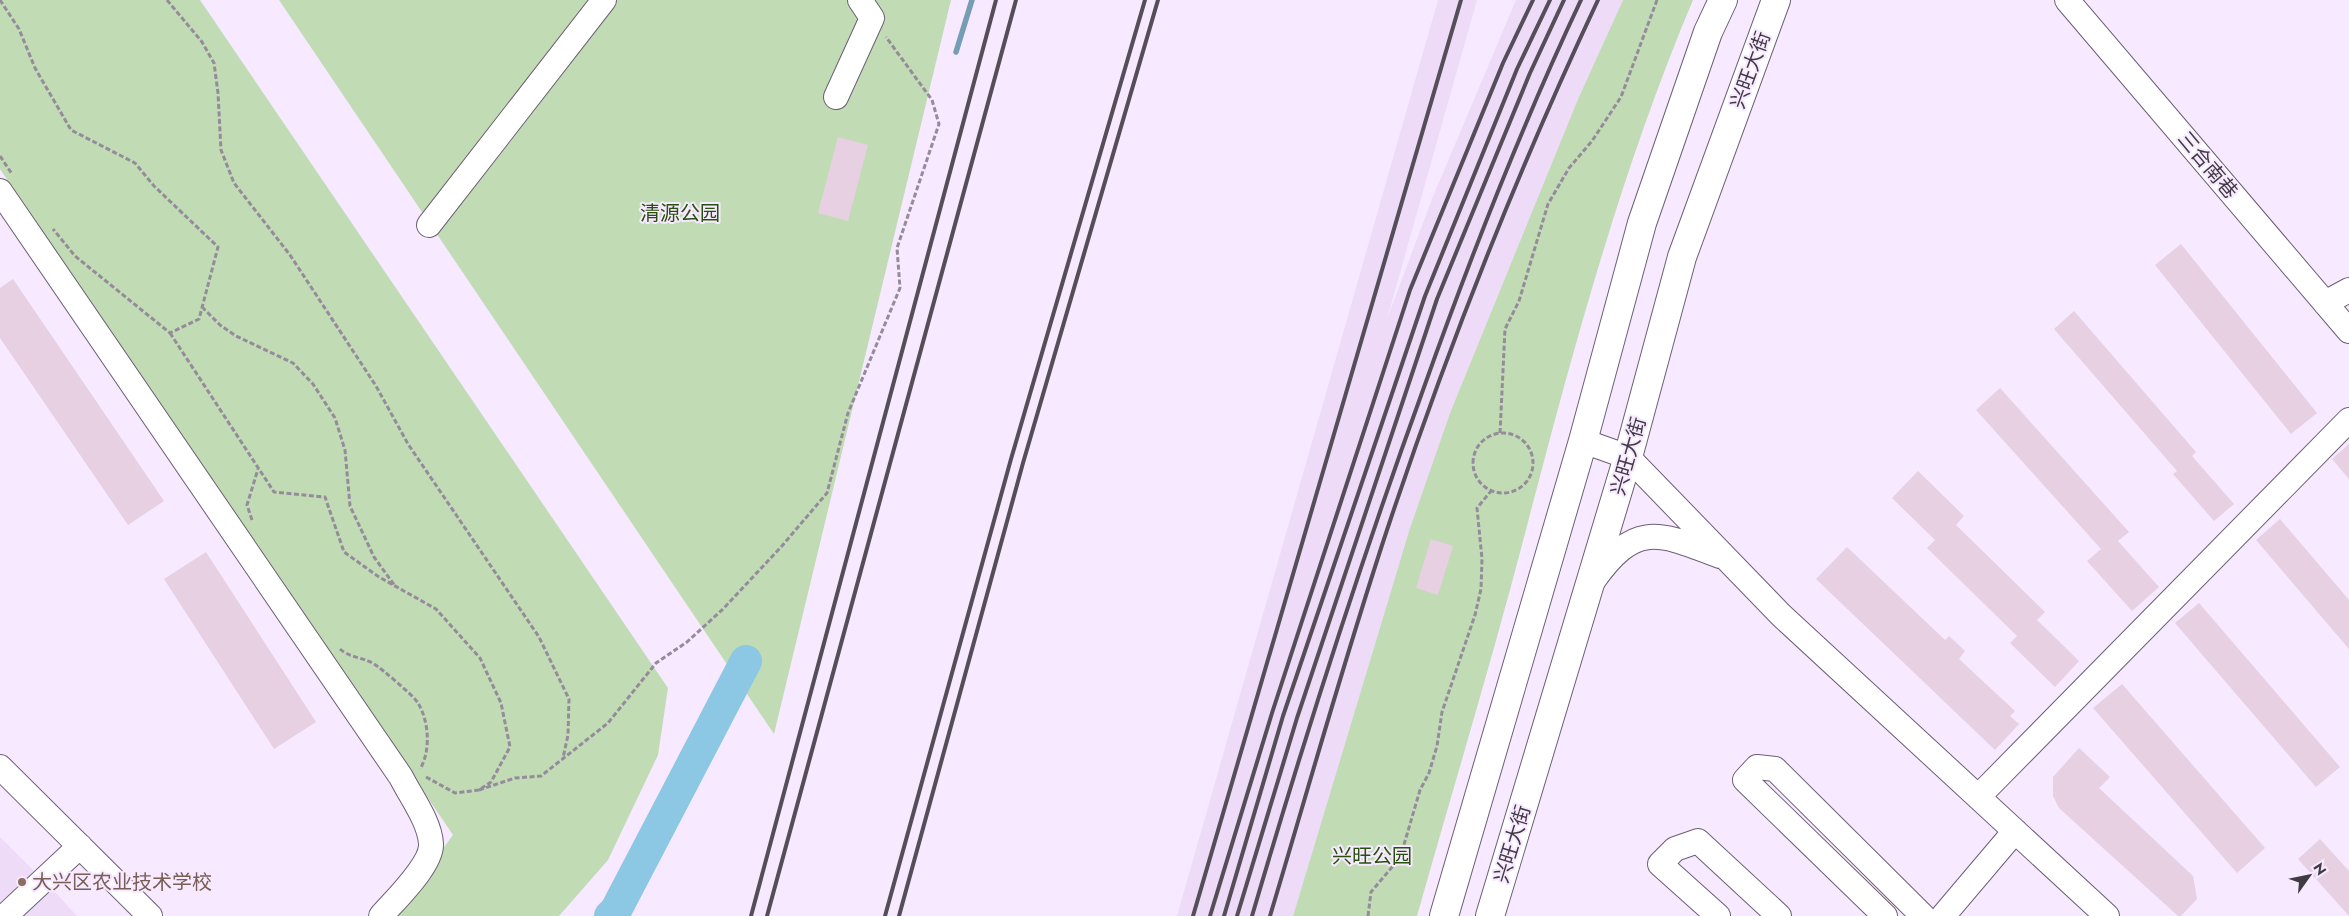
<svg xmlns="http://www.w3.org/2000/svg" width="2349" height="916" font-family="Jost,'Noto Sans SC',sans-serif">
<style>
.built{fill:#eedbf8}
.green{fill:#c1dcb5}
.lines{fill:none;stroke-linecap:round;stroke-linejoin:round}
.stream{stroke:#759db3;stroke-width:5.5}
.river{stroke:#8cc7e3;stroke-width:32}
.building{fill:#e6d0e2}
.minor-casing{stroke:#6c6073;stroke-width:26}
.major-casing{stroke:#6c6073;stroke-width:30}
.path{stroke:#958b9a;stroke-width:3;stroke-dasharray:5 2.5;stroke-linecap:butt}
.minor{stroke:#fff;stroke-width:24}
.major{stroke:#fff;stroke-width:28}
.rail{stroke:#554e59;stroke-width:4}
.education-dot{fill:#8d6e63;stroke:#f7e9ff;stroke-width:2}
.labels{text-anchor:middle;stroke-width:4;stroke-linejoin:round;paint-order:stroke}
.street-label{font-size:20px;fill:#403a43;stroke:#f7e9ff}
.park-label{font-size:20px;fill:#284f0e;stroke:#f7e9ff}
.education-label{font-size:20px;fill:#785e54;stroke:#f7e9ff;text-anchor:start}
</style>
<rect width="100%" height="100%" fill="#f7e9ff"/>
<path class="built" d="M1438,0H1477L1387,319L1432,199L1516,0H1623L1578,99L1450,413L1410,528L1293,916H1177Z
M0,837L54,891L77,916H0Z"/>
<path class="green" d="M0,0H200L668,688L658,755L608,860L559,916H393L453,835L0,169Z
M279,0H951L774,734Z
M1623,0H1693C1622,168 1574,346 1528,522C1494,654 1454,785 1417,916H1293L1410,528L1450,413L1578,99Z"/>
<g class="lines">
<path class="stream" d="M956,52L972,0"/>
<path class="river" d="M610,916L616,910L746,661"/>
</g>
<path class="building" d="M838,137L868,145L848,221L818,213Z
M2181,244L2317,413L2291,434L2155,265Z
M13,279L164,501L128,525L0,338V288Z
M2074,311L2196,452L2192,456L2234,504L2214,521L2173,474L2177,471L2054,329Z
M2000,388L2129,532L2118,541L2159,587L2132,611L2087,561L2101,549L1976,410Z
M2349,444V479L2332,459Z
M1918,471L1964,516L1956,525L2045,612L2037,620L2079,661L2055,687L2010,643L2017,636L1927,548L1935,540L1892,498Z
M2280,519L2349,600V649L2256,540Z
M1431,539L1453,546L1438,595L1416,588Z
M1847,547L1945,640L1949,636L1965,651L1959,659L2015,711L2010,716L2019,724L1995,750L1816,579Z
M206,552L316,722L274,749L164,579Z
M2199,603L2340,767L2316,787L2175,623Z
M2122,684L2265,848L2237,873L2093,708Z
M2079,748L2110,777L2099,788L2193,876L2197,899L2181,916H2178L2059,808L2053,796V777Z
M2320,839L2349,871V916L2298,859Z"/>
<g class="lines">
<defs>
<path id="minor" d="M2067,0L2349,331
M836,97L872,18L860,0
M0,191L401,777C411,797 430,822 431,844C432,865 394,901 381,916
M429,225L604,0
M2325,303L2349,290
M1583,441L1628,457L1781,615L2107,916
M1593,581C1636,520 1659,533 1720,556
M0,767L150,916
M1978,797L2349,420
M5,916L80,846
M1718,916L1660,864L1675,849L1698,841L1779,916
M1885,916L1745,780L1757,767L1775,769L1923,916
M1943,916L2015,831"/>
<path id="major" d="M1444,916L1583,441L1642,223L1708,32L1723,0
M1490,916L1628,457L1682,257L1776,0"/>
</defs>
<use href="#minor" class="minor-casing"/>
<use href="#major" class="major-casing"/>
<path class="path" d="M0,0L19,29L35,68L71,130L135,163L154,186L218,247L199,319L170,333L75,256L53,229
M167,0L202,42L214,63L218,93L221,150L234,183L290,255L376,386L408,444L539,637L569,699L568,735L563,758
M0,156L12,174
M202,307L220,325L236,336L293,363L313,384L335,418L345,450L350,506L374,557L395,586
M170,333L274,492L325,497L344,552L379,577L436,609L480,658L501,703L510,747L491,782L479,790L515,778L541,776L608,723L656,663L687,642L723,609L781,547L827,493L848,413L900,288L897,248L939,124L932,100L886,37
M1500,433L1505,329L1519,301L1548,204L1569,168L1592,141L1621,97L1657,0
M1473 463a30 30 0 1 1 60 0a30 30 0 1 1-60 0Z
M252,520L247,505L258,469
M340,649C350,658 363,657 374,664C382,669 414,696 418,703C429,721 431,751 420,769
M426,777L455,793L479,790
M1368,916L1371,892L1398,860L1403,848L1420,790L1429,773L1437,746L1442,712L1475,615L1481,589L1482,559L1477,508L1491,491"/>
<use href="#minor" class="minor"/>
<use href="#major" class="major"/>
<path class="rail" d="M751,916L996,0
M767,916L1016,0
M885,916L1011,459L1145,0
M899,916L1023,463L1158,0
M1193,916L1461,0
M1210,916L1272,713L1410,290L1503,63L1533,0
M1224,916L1283,716L1425,296L1517,69L1550,0
M1237,916L1297,718L1437,299L1530,73L1564,0
M1252,916C1304,739 1360,563 1423,390C1470,258 1521,127 1581,0
M1270,916C1310,783 1347,649 1391,518C1450,342 1519,168 1598,0"/>
</g>
<circle class="education-dot" cx="22" cy="882" r="5"/>
<g class="labels">
<g class="street-label">
<text transform="translate(1750 70) rotate(-70)" y="7">兴旺大街</text>
<text transform="translate(2208 165) rotate(50)" y="7">三合南巷</text>
<text transform="translate(1628 456) rotate(-74)" y="7">兴旺大街</text>
<text transform="translate(1512 844) rotate(-73)" y="7">兴旺大街</text>
</g>
<g class="park-label">
<text x="680" y="220">清源公园</text>
<text x="1372" y="863">兴旺公园</text>
</g>
<g class="education-label">
<text x="32" y="889">大兴区农业技术学校</text>
</g>
</g>
<g transform="translate(2309 876) rotate(57)" stroke="#f7e9ff" stroke-width="4" paint-order="stroke">
<path d="M0-4L9 19L0 12L-9 19Z" fill="#403a43"/>
<text y="-8" font-size="14" font-weight="bold" text-anchor="middle" fill="#403a43">N</text>
</g>
</svg>
